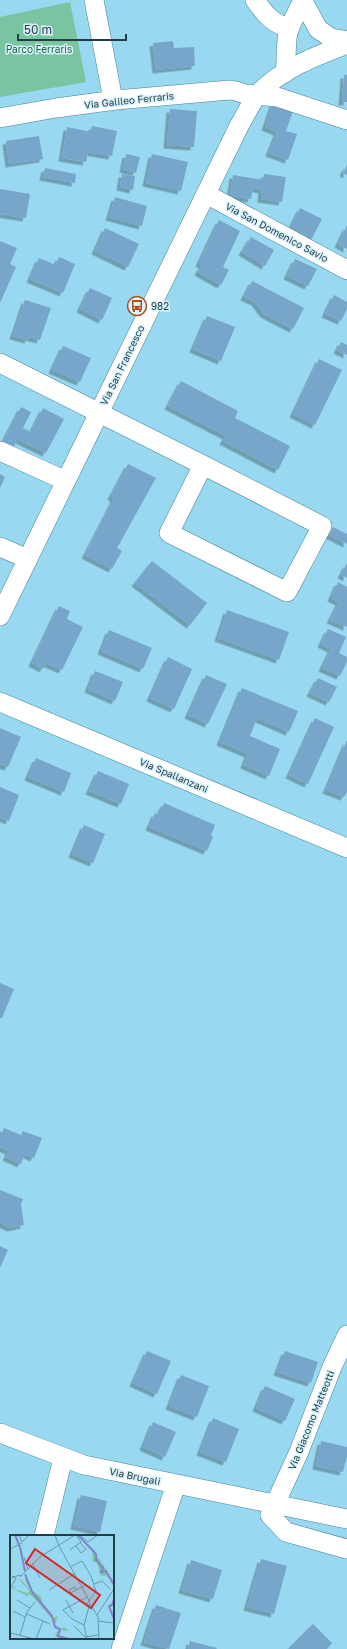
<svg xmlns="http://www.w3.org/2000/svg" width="347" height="1649" font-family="'Golos Text',sans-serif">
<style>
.green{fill:#7ac4a1}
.building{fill:#78a6ca;filter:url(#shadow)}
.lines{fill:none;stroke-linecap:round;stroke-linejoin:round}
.minor-casing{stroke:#438398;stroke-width:20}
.minor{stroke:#fff;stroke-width:19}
.labels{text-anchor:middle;stroke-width:3;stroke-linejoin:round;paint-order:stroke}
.park-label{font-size:10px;fill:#1f6448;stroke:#daf3fc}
.street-label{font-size:10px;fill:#223d46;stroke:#daf3fc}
.poi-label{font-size:10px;fill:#223d46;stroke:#daf3fc;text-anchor:start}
.inset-river{fill:none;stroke:#8383cd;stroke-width:2}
.inset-road{fill:none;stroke:#699aac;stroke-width:1}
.view{fill:#d62828;fill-opacity:0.15;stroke:#d62828;stroke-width:2}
.inset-edge{fill:none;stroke:#223d46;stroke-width:2}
</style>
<defs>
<filter id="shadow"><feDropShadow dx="-3.5" dy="3.5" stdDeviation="0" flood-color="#0004"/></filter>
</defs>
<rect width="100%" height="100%" fill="#98d8f0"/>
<path class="green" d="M70,2L86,82L0,97V17Z"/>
<path class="building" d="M173,41L174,48L194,47L195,66L156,70L153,43Z
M344,75H347V102H342Z
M273,103L293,111L286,131L297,134L288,160L269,153L277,132L265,127Z
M170,109L197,111L194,147L167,145Z
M92,126L117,131L112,156L88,152L86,162L62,158L67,127L91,132Z
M39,136L43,159L9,164L6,141Z
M126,154L140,157L136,173L123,169Z
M152,154L188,162L181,191L146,183Z
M347,165V175L343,173Z
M45,168L76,174L75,183L43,177Z
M122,174L135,176L133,190L120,187Z
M264,174L286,177L282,202L261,199L262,190L253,188L251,199L230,196L233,175L263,180Z
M0,189L30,194L26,218L0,214Z
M115,197L147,206L142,226L109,217Z
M300,208L322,219L311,240L290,229Z
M219,220L240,231L223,267L229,270L221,285L198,272L202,265L199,263Z
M347,225V249L338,244Z
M105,228L139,244L128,267L95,251Z
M251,237L274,250L265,266L242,252Z
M0,241L17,248L10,264L16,267L0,303Z
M59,257L75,264L63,293L30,279L39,258L56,265Z
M295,259L317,269L308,286L287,276Z
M252,281L304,308L293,329L264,314L255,302L244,297Z
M90,288L112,298L102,320L80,309Z
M334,295L347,302V309L341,321L325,314Z
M25,300L51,308L40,340L29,337L28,340L13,336Z
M207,316L235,327L221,361L193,349Z
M341,342L347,345V355L337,350Z
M63,346L91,358L80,382L52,370Z
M319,359L342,370L315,425L293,414Z
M181,381L238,411L235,418L290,446L278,470L223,441L226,436L168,406Z
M21,407L31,412L23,428L31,432L43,408L64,419L46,453L17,439L14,447L3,442Z
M128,464L156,478L117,548L122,551L112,569L85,555L114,499L111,496Z
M0,474L5,477L0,488Z
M333,527L347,534V544L329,535Z
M152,561L207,603L190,625L135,583Z
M347,563V578L341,575Z
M338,582L347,587V627L330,620L339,602L331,598Z
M59,606L70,611L67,619L83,627L62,670L46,663L43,669L32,663Z
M227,610L289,632L279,660L218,638Z
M328,629L346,637L339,653L347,657V662L340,676L322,668L331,649L321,644Z
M109,630L152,648L143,669L101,651Z
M168,657L192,669L174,709L150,698Z
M95,671L123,682L115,701L88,689Z
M206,675L227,684L208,724L188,715Z
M318,678L337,687L329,702L310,693Z
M242,688L298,711L289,732L257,718L250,736L280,749L269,776L244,765L248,754L220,742Z
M315,718L334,727L308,784L289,775Z
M0,728L21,737L8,767L0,764Z
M347,740V792L344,797L326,790Z
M36,758L71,773L64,792L28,777Z
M98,771L129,784L121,804L89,791Z
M0,787L19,795L9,821L0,817Z
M164,803L215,825L211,835L213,837L207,851L149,827L155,813L159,814Z
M84,825L105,834L93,863L72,854Z
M0,983L14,989L2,1018H0Z
M4,1128L21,1135L23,1131L42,1138L34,1158L25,1154L21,1164L6,1157L9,1151L0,1147V1138Z
M0,1190L23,1199L21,1204L24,1225L11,1228L0,1223Z
M0,1246L8,1250L0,1268Z
M147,1351L171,1361L157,1394L133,1383Z
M285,1351L318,1362L311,1383L277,1372Z
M181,1375L209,1386L197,1417L169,1406Z
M265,1386L295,1399L285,1421L256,1408Z
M213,1418L239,1429L226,1462L200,1452Z
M153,1422L176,1432L165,1457L143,1447Z
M321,1441L347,1447V1456L343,1472L316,1466Z
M81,1495L107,1501L100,1532L74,1526Z
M261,1559L287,1566L274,1614L247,1607Z
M191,1560L222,1570L213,1599L182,1590Z
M156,1605L181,1613L169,1649L144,1642Z
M313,1624L332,1643L327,1649H288Z
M190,1641L217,1648L216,1649H188Z"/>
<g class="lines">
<defs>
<path id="minor" d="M94,0L113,100
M255,0C265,14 272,24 290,28
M303,1L318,29L331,38L347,41
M285,73C287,59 285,41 289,29C293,19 299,9 303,0
M0,118L56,108L116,100L230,90L236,91L245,94L277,97L347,120
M206,194L347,270
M0,363L203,465L169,533L287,592L322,526L203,465
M0,451L66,481
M0,547L28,559
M0,616L239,126C245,116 251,103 258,94C281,69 316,56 347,44
M0,702L347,848
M347,1335L332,1367L298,1454L270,1515L286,1532L347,1549
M0,1433L84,1465L347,1519
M44,1536L63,1458
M121,1649L176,1484"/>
</defs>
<use href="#minor" class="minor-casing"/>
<use href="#minor" class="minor"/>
</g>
<defs>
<symbol id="bus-ring" viewBox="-11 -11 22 22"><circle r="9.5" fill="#daf3fc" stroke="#b14c1d" stroke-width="1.5"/><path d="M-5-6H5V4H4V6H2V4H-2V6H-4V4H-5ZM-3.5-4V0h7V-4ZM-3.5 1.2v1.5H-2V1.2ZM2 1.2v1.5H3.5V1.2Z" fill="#b14c1d"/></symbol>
</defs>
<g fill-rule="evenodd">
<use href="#bus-ring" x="126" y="295" width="22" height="22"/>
</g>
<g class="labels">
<g class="park-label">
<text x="39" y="53">Parco Ferraris</text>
</g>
<g class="street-label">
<text transform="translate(129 100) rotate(-6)" y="4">Via Galileo Ferraris</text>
<text transform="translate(277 232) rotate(28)" y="4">Via San Domenico Savio</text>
<text transform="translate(122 365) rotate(-64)" y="4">Via San Francesco</text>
<text transform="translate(174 775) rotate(23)" y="4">Via Spallanzani</text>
<text transform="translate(311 1420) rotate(-68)" y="4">Via Giacomo Matteotti</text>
<text transform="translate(135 1476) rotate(12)" y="4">Via Brugali</text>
</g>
<g class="poi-label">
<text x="151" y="310">982</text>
</g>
</g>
<g transform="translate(10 1535)">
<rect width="104" height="104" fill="#98d8f0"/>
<path d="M82,13L97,36L104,50L96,40L92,41L90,38L87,27H83ZM15,38L23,56L31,62L32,68L44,83L48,81L45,90L51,94L54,92L59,96L51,95L49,101L55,104H49L45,100L49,95L45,93L42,84L24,63L19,59L17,61L2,53L5,50L4,54L18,58L20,56L11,47L9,43L21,55L15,45Z" fill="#7ac4a1"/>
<path class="inset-river" d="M5,0L10,12L15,36M68,0L86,19V25L93,33L91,37L96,36L104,50M15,39L22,57L42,81L45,92L50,94L48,101L59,104M104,64L102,70L99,71L104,84"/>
<path class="inset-road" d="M9,0L12,7L19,0M45,0L49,11L80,67M70,0L78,7L88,0M66,11L71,18L76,14L70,8M0,14L12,8M60,15L71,7L66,0M14,22L18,34M22,28L30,43M60,32L72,26L81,41L86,56L76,70M10,42L30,22L65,0M6,43L2,42L11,40M84,49L92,46L100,54M0,54L6,43M39,55L64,39M66,55L61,58L59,55L65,52L66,55L76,50M7,65L20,73M56,65L63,78M80,69L88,82L89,104M3,76L15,82M17,79L40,89M87,80L104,54M88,86L104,88M74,90L62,84L53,75L77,62M64,91L75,102L89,100M0,98L25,104M10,100L17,77L25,67M26,104L33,86M77,104L74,90L80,68"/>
<path class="view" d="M25,14L90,60L81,73L16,28Z"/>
<rect width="104" height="104" class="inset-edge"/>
</g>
<path d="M18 34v6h108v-6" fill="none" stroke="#223d46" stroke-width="2"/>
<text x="24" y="34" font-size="12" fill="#223d46" stroke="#daf3fc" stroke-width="3" paint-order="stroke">50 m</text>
</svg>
